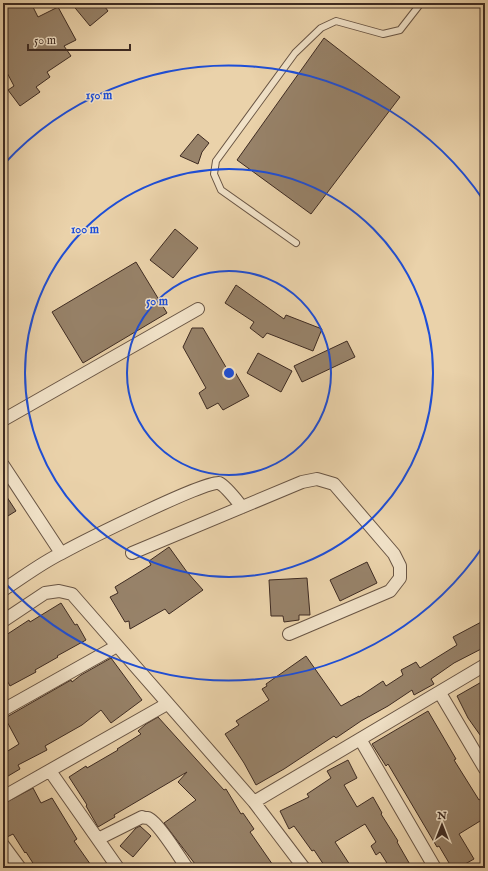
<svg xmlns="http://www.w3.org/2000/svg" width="488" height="871" font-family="'IM FELL English',serif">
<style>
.building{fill:#978269;stroke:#3e2b22}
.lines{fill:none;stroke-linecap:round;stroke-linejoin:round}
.lane-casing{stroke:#695544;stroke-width:8}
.street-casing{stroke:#695544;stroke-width:14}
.lane{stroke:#f1e2c8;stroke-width:6}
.street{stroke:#f1e2c8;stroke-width:12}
.ring{fill:none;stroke:#1d4ed8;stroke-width:2}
.centre{fill:#1d4ed8;stroke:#f1e2c8;stroke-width:2}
.ring-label{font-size:12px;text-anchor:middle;font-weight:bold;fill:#1d4ed8;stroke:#f1e2c8;stroke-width:3;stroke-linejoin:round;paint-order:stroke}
</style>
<rect width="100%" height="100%" fill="#ead2aa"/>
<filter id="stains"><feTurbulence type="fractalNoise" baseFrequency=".005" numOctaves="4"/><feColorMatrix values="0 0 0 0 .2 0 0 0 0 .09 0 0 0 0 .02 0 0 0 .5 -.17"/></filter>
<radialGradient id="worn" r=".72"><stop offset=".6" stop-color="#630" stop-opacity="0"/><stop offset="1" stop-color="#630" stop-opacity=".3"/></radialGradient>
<path class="building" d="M3,3H31L38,17L58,7L76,40L64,46L71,56L47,72L50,77L36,87L40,92L20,106L8,90L14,86L3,65Z
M71,3H102L108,11L90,26Z
M324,38L400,97L311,214L237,160Z
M198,134L209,143L202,152L198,164L180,156Z
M175,229L198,248L173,278L150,260Z
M136,262L167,313L83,363L52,312Z
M236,285L284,319L286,315L322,329L313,351L267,333L263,338L250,328L254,322L225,303Z
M192,328H203L230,374L235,372L249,396L223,410L218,403L207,409L199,393L206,388L183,347Z
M347,341L355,357L302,382L294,366Z
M258,353L292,371L281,392L247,373Z
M3,491L16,511L3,519Z
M169,547L187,572L203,590L169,614L165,609L130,629L129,621L125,622L110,597L118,593L115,587L151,565L149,561Z
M367,562L377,583L340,601L330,580Z
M307,578L310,615H299V620L284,622L283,616H271L269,580Z
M61,603L75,625L77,624L86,640L57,656L58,657L35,670L36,672L10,686L3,673V637L29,620L30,622Z
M485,620V647L454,663L431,679L434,684L414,695L412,690L388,706L361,721L336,738L334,736L284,769L256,785L244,763L225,734L239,725L236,721L269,700L262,689L267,686L266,684L306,656L341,706L359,696V697L383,681L386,686L403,675L401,670L416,662L420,668L457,645L453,637Z
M111,658L142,700L111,723L101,710L82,725L45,746L47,750L18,765L20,769L3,779V754L19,744L5,718L71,680L72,682L81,675Z
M485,680V742L468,718L457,696Z
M428,711L456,759L454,760L479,800L485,796V818L459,834L474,859L458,868H452L439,846L437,847L388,764L386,766L372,744Z
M158,717L224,790L226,789L241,814L243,813L254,829L250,832L275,868H198L164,823L196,800L178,782L187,772L114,815L115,817L98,827L86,806L87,805L69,777L86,766L87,768L118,750L117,749L141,734L138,731L146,724Z
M348,760L357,778L344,785L357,807L373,797L382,813L381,814L398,841L397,842L412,868H390L380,852L376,855L371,846L376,842L365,824L335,842L352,868H326L314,850L312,851L294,826L289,829L280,811L309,797L307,794L331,778L327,771Z
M33,788L41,803L52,798L77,839L74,841L93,868H36L26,852L25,853L13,834L7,837L3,830V804Z
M140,826L151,836L133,857L120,846L136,828Z"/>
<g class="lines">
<defs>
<path id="lane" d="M296,243L221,190L214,174L216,161L295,53L321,28L336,21L383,34L400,30L421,3"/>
<path id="street" d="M3,420L198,309
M3,465L61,553
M132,553L302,482L317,479L334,484L394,554L400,566V578L390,591L289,634
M3,590C22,578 41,563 62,553C80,543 208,479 219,483C226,486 237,501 242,507
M3,621L45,593L59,591L72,594L254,802L304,868
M440,693L485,769
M3,710L117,646
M360,739L435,868
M50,771L118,868
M3,797L167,704
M254,802L485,665
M98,839L142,817C144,818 146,818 148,818C158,822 180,858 187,868
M3,845L20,868"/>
</defs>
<use href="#lane" class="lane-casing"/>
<use href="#street" class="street-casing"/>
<use href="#lane" class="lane"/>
<use href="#street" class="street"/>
</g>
<g class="ring">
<circle cx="229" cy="373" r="102"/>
<circle cx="229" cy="373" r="204"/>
<path d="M484 545A307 307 0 0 1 4 582M4 164A307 307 0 0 1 484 201"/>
</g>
<circle cx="229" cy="373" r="6" class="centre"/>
<g class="ring-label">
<text x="99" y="99">150 m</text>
<text x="85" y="233">100 m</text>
<text x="157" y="305">50 m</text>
</g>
<rect width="488" height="871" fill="none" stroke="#ead2aa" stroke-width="16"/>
<rect x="4" y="4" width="480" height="863" fill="none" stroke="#3e2b22" stroke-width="2"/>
<rect x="8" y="8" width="472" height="855" fill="none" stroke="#3e2b22"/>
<g transform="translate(442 825)" stroke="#f1e2c8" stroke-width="3" paint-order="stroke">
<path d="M0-3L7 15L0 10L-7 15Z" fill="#3e2b22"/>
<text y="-6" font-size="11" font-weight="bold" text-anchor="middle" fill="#3e2b22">N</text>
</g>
<path d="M28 44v6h102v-6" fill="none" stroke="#3e2b22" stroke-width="2"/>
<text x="34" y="44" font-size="12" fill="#3e2b22" stroke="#f1e2c8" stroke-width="3" paint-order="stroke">50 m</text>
<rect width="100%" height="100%" filter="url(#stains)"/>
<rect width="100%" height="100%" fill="url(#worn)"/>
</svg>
